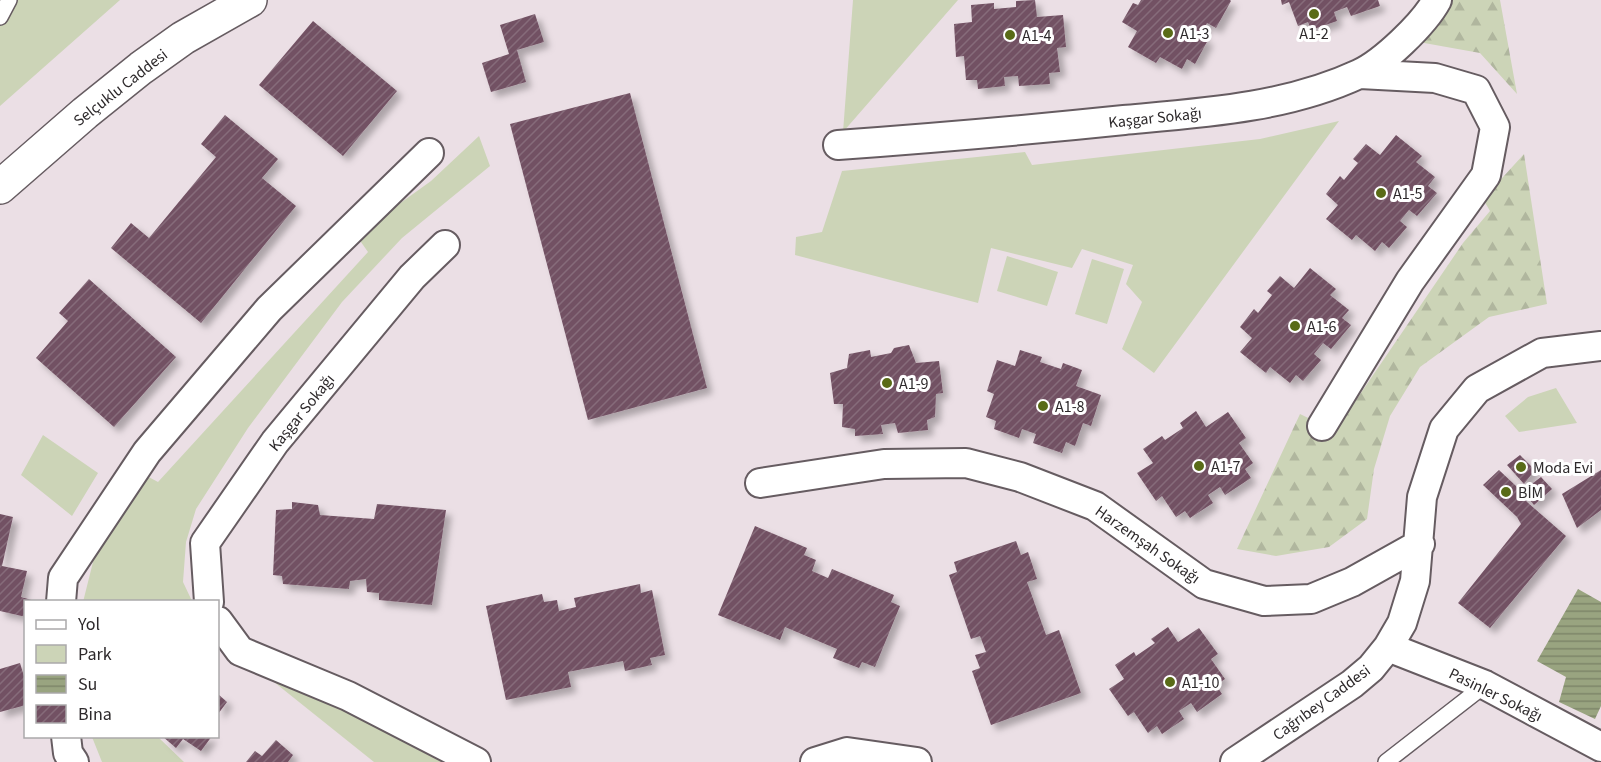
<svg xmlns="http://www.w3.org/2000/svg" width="1601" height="762" font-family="'Source Sans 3',sans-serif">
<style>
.green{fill:#ccd4b7}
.forest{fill:url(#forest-firs)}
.water{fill:url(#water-rules)}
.building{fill:url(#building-hatch);filter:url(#shadow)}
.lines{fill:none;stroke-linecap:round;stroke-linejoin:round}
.lane-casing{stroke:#665c61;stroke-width:18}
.street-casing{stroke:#665c61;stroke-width:32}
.secondary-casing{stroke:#665c61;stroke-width:36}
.lane{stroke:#fff;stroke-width:15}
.street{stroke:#fff;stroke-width:28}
.secondary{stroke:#fff;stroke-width:33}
.poi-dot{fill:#596b17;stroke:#fff;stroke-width:2}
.labels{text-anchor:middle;stroke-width:6;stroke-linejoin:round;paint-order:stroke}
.poi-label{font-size:16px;fill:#2d292b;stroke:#fff;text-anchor:start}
.street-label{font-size:16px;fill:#2d292b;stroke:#fff}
</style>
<defs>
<pattern id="forest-firs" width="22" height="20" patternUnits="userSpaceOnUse" patternTransform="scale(1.5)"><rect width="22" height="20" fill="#ccd4b7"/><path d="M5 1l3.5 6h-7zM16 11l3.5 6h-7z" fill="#b0b69e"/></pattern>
<pattern id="water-rules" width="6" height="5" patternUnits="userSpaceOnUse" patternTransform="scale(1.5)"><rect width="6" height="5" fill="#99a480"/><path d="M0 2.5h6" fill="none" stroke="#7d8669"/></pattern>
<pattern id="building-hatch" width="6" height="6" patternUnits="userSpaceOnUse" patternTransform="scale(1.5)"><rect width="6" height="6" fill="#725163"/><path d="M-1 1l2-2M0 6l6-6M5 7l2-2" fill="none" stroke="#866c7a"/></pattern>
<filter id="shadow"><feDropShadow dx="5.5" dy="5.5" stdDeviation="3" flood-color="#0004"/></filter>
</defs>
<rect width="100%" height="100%" fill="#ebdfe5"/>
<path class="green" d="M0,0H120L0,106Z
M853,0H958L843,132Z
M1339,121L1154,373L1122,349L1142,302L1126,284L1133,265L1082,249L1072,268L991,248L978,303L795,255L796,237L822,232L842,171L1025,152L1032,165L1260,139Z
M479,136L490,166L402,238L342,302L248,428L196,509L186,542L183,582L192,601L83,602L96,550L143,474L158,482L368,252L356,235L431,181Z
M1007,256L1058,272L1047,306L997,291Z
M1092,259L1124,269L1107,324L1075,314Z
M1556,388L1577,423L1519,432L1505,416L1528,397Z
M43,435L98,473L72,516L21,475Z
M249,662L450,762H374Z
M92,737H158L184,762H102Z"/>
<path class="forest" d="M1450,0H1500L1517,94L1480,53L1413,41Z
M1524,154L1547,304L1489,317L1420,367L1390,416L1374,469L1367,519L1329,547L1276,556L1237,549L1300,414L1335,431L1463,243L1490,211L1483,199Z"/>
<path class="water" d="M1578,589L1601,602V706L1595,719L1559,702L1566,677L1537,661Z"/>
<path class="building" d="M1035,0L1037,17L1063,15L1066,47L1057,48L1060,72L1049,73L1050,84L1019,86L1018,76L1004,77L1005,86L978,89L977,80H966L964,56L956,57L954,24L972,22L971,5L994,3V9L1016,7V1Z
M1141,0H1230L1231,1L1216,28L1207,23L1200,36L1208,40L1195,64L1187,59L1182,69L1160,57L1156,63L1128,47L1137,31L1122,22L1133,3L1138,5Z
M1281,0H1378L1380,6L1351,16L1347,7L1334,12L1337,21L1311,30L1308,22L1298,26L1289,2L1282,5Z
M535,14L544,42L517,50L526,82L491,92L482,63L509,54L500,25Z
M313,21L397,91L343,156L259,85Z
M630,93L707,388L588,420L510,124Z
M225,115L278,159L262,178L296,206L201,323L111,248L131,223L149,238L216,157L201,144Z
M1396,135L1422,156L1416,162L1435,177L1428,186L1437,193L1417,216L1409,210L1400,221L1407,227L1389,248L1382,242L1375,251L1356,235L1352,240L1326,219L1338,205L1326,194L1340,176L1344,180L1358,163L1353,159L1366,144L1380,155Z
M1310,268L1336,289L1330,295L1349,310L1342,318L1351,325L1331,349L1323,343L1314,354L1321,360L1303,381L1296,375L1290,383L1270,367L1266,373L1240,352L1252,338L1240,327L1254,309L1258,313L1272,295L1267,291L1280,276L1294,288Z
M89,279L176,357L114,427L36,358L68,321L59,313Z
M909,345L916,363L939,361L943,393L936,394L935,417L927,420L928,430L898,433L895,423L881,425L883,434L855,436V429L842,427L843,404H834L830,373L847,368L849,354L870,350L871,357L891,353L894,348Z
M1020,350L1042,357L1040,362L1061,369L1063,363L1082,370L1076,386L1101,395L1091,426L1083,423L1075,446L1066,442L1062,453L1033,443L1036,434L1022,429L1019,438L994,429L996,421L986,417L994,394L987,391L997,360L1015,366Z
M1196,411L1206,427L1228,412L1246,438L1239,443L1253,463L1245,469L1251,478L1225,495L1220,487L1208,495L1213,503L1190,518L1185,511L1176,517L1162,496L1156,501L1137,473L1153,463L1143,449L1162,436L1165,440L1183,428L1180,423Z
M1520,455L1535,470L1524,484L1507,465Z
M1499,470L1516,486L1527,502L1566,536L1490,628L1458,603L1521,524L1517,517L1483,485Z
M1601,470V510L1577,528L1562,494Z
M1541,477L1552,489L1534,505L1522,491Z
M292,502L318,505L320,515L374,519L377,504L446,510L432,605L379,600V593L367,592L366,579L350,581L349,589L283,584L282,576L273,575L276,510L292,509Z
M0,514L13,517L2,566L27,571L21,597L35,601L26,602V617L0,611Z
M755,526L807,548L804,555L816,560L812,571L828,578L832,569L894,595L891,602L900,606L875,667L862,662L859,668L833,658L837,649L785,627L780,640L718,615Z
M1016,541L1021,555L1028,552L1037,579L1027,582L1046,635L1059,630L1081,693L991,725L972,671L980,668L975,655L986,652L980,636L971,639L949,575L957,572L954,562Z
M640,584L641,593L652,590L665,655L650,658L652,665L625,671L623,661L568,672L571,687L506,700L486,606L542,594L544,602L557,600L559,611L576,607L574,598Z
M1168,627L1178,642L1199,628L1218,654L1211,659L1225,679L1216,685L1222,694L1197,712L1191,703L1179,711L1184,719L1162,734L1157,726L1148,733L1134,712L1128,716L1109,689L1124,679L1115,665L1134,652L1136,656L1155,643L1151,639Z
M20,663L26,683V705L0,712V669Z
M218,694L227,702L218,714Z
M162,736H212L201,751L183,739L176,748Z
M276,740L293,755L288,762H246L255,751L262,756Z"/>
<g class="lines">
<defs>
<path id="lane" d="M0,17L9,0
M1386,762L1485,685"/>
<path id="street" d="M838,145C934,138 1028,130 1124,120C1202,113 1286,108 1359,74C1383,63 1424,24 1437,0
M1322,426L1410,281L1486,175L1495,127L1476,90L1435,78L1360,74
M760,483L884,464L966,463L1020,477L1095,506L1204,584L1264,601L1311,599L1352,582L1420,544
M61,602L63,578L147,452L269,309L429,153
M209,602L205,543L275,442L412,277L445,245
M218,621L240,651L348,696L476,762
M1388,647L1485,685L1601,747
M66,736L68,753L74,762
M815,762L847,752L917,762
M1235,762L1352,684L1371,668L1388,647L1402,623L1415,581L1422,497L1444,429L1477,389L1542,353L1601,346"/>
<path id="secondary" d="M0,187L85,113L141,68L183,38L250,0"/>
</defs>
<use href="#lane" class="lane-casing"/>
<use href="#street" class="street-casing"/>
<use href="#secondary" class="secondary-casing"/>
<use href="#lane" class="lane"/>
<use href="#street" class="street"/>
<use href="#secondary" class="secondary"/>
</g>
<g class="poi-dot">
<circle cx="1314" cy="14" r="6"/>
<circle cx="1168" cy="33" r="6"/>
<circle cx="1010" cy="35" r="6"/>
<circle cx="1381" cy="193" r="6"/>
<circle cx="1295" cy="326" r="6"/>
<circle cx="887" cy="383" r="6"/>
<circle cx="1043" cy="406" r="6"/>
<circle cx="1199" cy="466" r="6"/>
<circle cx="1521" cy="467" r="6"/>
<circle cx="1506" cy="492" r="6"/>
<circle cx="1170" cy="682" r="6"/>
</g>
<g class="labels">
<g class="poi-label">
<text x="1180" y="39">A1-3</text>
<text x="1314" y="39" text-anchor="middle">A1-2</text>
<text x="1022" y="41">A1-4</text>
<text x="1393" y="199">A1-5</text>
<text x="1307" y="332">A1-6</text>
<text x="899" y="389">A1-9</text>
<text x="1055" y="412">A1-8</text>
<text x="1211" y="472">A1-7</text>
<text x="1533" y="473">Moda Evi</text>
<text x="1518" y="498">BİM</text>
<text x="1182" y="688">A1-10</text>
</g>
<g class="street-label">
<text transform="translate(120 87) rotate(-38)" y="6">Selçuklu Caddesi</text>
<text transform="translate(1155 117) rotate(-6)" y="6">Kaşgar Sokağı</text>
<text transform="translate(301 412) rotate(-51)" y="6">Kaşgar Sokağı</text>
<text transform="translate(1148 544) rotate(35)" y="6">Harzemşah Sokağı</text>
<text transform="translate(1496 694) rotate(26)" y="6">Pasinler Sokağı</text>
<text transform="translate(1321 702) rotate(-36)" y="6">Cağrıbey Caddesi</text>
</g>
</g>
<rect x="24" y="600" width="195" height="138" fill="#ffffff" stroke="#aba9aa" stroke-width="1.5"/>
<rect x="36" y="620" width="30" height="9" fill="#ffffff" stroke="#aba9aa" stroke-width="1.5"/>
<text x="78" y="630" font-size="18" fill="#2d292b">Yol</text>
<rect x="36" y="645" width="30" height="18" fill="#ccd4b7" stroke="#aba9aa" stroke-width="1.5"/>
<text x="78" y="660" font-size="18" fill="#2d292b">Park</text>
<rect x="36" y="675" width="30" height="18" fill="url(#water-rules)" stroke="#aba9aa" stroke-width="1.5"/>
<text x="78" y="690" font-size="18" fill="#2d292b">Su</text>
<rect x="36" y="705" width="30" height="18" fill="url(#building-hatch)" stroke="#aba9aa" stroke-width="1.5"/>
<text x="78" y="720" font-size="18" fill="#2d292b">Bina</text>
</svg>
